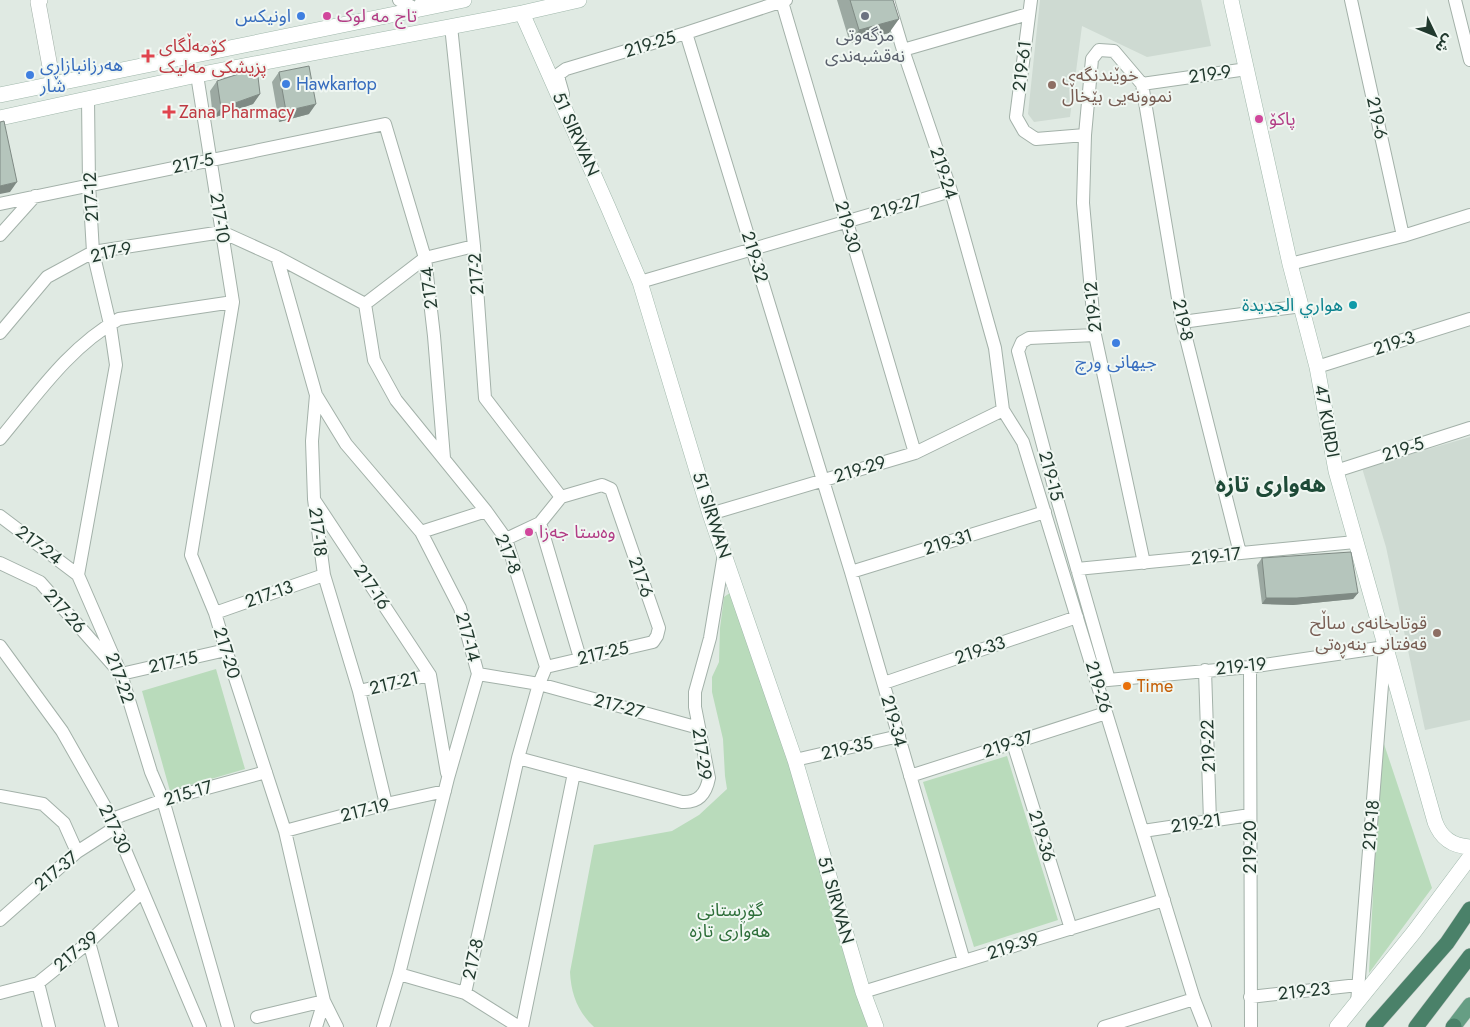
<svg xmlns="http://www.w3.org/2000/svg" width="1470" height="1027" font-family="Jost,'Noto Sans Arabic',sans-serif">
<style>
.built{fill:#cedad2}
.green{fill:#b9dbbb}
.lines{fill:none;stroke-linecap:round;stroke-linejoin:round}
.minor-casing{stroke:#a3b1a9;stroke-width:14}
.tertiary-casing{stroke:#a3b1a9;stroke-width:16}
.secondary-casing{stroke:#a1b8ac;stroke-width:16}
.primary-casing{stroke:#bcc4c0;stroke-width:16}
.trunk-casing{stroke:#bcc4c0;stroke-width:16}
.minor{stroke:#fff;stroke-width:12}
.tertiary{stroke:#fff;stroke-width:15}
.secondary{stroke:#fff;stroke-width:15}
.primary{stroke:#669e84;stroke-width:15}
.trunk{stroke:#4a8169;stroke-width:15}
.wall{fill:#9ca9a2}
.shaded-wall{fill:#7f8a84}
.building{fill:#b5c5bc;stroke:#7f8a84}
.shop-dot{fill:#3f7fe0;stroke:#f0f7f2;stroke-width:2}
.hotel-dot{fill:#d1479c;stroke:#f0f7f2;stroke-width:2}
.worship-dot{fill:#6b7280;stroke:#f0f7f2;stroke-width:2}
.health-dot{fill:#e0444e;stroke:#f0f7f2;stroke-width:2}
.education-dot{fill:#8d6e63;stroke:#f0f7f2;stroke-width:2}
.culture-dot{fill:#0f9aa8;stroke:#f0f7f2;stroke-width:2}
.food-dot{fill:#e8710a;stroke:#f0f7f2;stroke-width:2}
.labels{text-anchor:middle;stroke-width:4;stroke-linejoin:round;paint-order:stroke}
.shop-label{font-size:18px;fill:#366cbe;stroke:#f0f7f2;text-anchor:start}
.hotel-label{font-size:18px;fill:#b23c85;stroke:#f0f7f2;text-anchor:start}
.worship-label{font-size:18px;fill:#5b616d;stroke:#f0f7f2}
.street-label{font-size:18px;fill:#21392e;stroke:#f0f7f2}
.health-label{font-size:18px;fill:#be3a42;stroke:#f0f7f2;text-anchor:start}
.education-label{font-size:18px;fill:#785e54;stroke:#f0f7f2;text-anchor:start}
.culture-label{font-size:18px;fill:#0d838f;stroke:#f0f7f2;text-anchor:end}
.food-label{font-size:18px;fill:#c56008;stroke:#f0f7f2;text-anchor:start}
.park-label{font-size:18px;fill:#2d6e39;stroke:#f0f7f2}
.district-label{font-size:22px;font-weight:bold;fill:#1e4a37;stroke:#f0f7f2}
</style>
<rect width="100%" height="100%" fill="#e0eae3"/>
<path class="built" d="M1040,0H1201L1211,46L1147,57L1082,26L1070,117L1034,122L1028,114Z
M1470,437V720L1425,730L1386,547L1362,468Z"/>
<path class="green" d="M734,590L744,598L868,1027H594C578,1012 571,994 570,972L594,845L672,831L699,815L727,789L725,776L723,739L712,692V677L719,662L720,628L724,597Z
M216,669L245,769L170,791L142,691Z
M1381,735L1432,888L1369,973Z
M1007,756L1058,920L974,947L923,782Z"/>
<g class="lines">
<defs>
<path id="minor" d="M399,0L418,10L422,0
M888,0L903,50L951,191L995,348L1003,410L1023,442L1194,999L1205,1027
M1031,0L1016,117L1024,131L1036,139L1085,135
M1351,0L1403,236
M1455,0L1470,60
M782,2L915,453
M451,26L474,246L485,398L561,497
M686,33L851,572L964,961
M903,50L1028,14
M197,75L233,302L191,555L215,613L226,650L285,831L324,1001L337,1027
M1142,84L1182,322L1240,553
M563,94L559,80V74L566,69L686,33L786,0
M88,99L89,184L93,252L110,324L116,365L78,575L121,674L151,772L163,800L228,1027
M0,204L385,124L425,258L434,336L444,458
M0,235L35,196
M277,257L316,395L312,441L314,499L324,575L359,691L386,804
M1290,264L1403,236L1470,215
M640,282L951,191
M365,304L425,258L474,246
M1182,322L1302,306
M0,333L47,277L93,252L222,232L277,257L365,304L374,360L396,400L486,511L506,539L546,667L539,684L518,758L465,993
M1095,335L1029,338L1022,342L1018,351L1058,502L1109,680
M1317,367L1470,319
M316,395L346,444L421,532L460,608L478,674L448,778L399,974L383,1027
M0,439C36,396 69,347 119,319L233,302
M1336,471L1470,428
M315,501L430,675L447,773
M710,514L915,453L1003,410
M0,516L78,575
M540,523L580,658
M421,532L486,511
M506,539L540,523L561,497L602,485L611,489L659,628L657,636L653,642L546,667
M0,563L40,582L121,674L226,650
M1144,563L1095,335L1083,203L1085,135L1092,59L1099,50L1114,51L1142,84L1247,69
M1077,569L1355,542
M851,572L1045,512
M215,613L324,575
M0,646L62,731L112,819L200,1027
M1250,667L1251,1027
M1205,670L1210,821
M478,674L539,684L699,728
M1097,681L1250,667L1385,647L1357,1003
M884,683L1077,617
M359,691L430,675
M1013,743L1071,929
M518,758L682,802C698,803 706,794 709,778L695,707V692L710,638L724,554
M795,760L899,736
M910,776L1106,713
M0,796L43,804L64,823L77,852
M112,819L163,800L266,772
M285,831L386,804L445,791
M1143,831L1250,815
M0,920L77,852L116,827
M89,942L112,1027
M399,974L465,993L519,1027
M38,983L49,1027
M863,992L1164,900
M0,993L38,983L89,942L142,892
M1250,997L1358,985
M257,1017L324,1001
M316,1027L324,1001
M522,1027L574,773
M1104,1027L1194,999"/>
<path id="tertiary" d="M40,0L38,2L53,83"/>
<path id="secondary" d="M1231,0L1290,264L1317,367L1336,471L1435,822C1441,838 1452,846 1470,847
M522,13L608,207L640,282L710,514L795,760L863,992L876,1027
M0,95L464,0
M0,118L197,75L522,13L579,0
M1337,1027L1414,932L1470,857"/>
<path id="primary" d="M1454,1026L1470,1005"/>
<path id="trunk" d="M1373,1027L1447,943L1470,909
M1416,1027L1470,956
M1453,1027L1454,1026"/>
</defs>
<use href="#minor" class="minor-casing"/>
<use href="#tertiary" class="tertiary-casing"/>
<use href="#secondary" class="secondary-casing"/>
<use href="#primary" class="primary-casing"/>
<use href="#trunk" class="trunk-casing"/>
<use href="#minor" class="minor"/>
<use href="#tertiary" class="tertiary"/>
<use href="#secondary" class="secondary"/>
<use href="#primary" class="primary"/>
<use href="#trunk" class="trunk"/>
</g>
<path class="wall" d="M837,0H893L889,33L850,43Z
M279,72L309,114L279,122L272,82Z
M217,81L260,94L253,104L213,118L210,91Z
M1262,558L1358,593L1353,599L1293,605L1262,604L1257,565Z"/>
<path class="shaded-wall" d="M899,19L889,33L850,43L859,30Z
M260,94L253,104L213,118L221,108Z
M316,104L309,114L279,122L286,111Z
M17,182L10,192L0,194V186Z
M1358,593L1353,599L1293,605L1262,604L1266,598Z"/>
<path class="building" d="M850,0H893L899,19L859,30Z
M309,66L316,104L286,111L279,72Z
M257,68L260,94L221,108L217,81Z
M4,121L17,182L0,186V122Z
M1351,552L1358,593L1297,598H1266L1262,558Z"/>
<g class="shop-dot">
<circle cx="301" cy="16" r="5"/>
<circle cx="30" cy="75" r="5"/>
<circle cx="286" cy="84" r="5"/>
<circle cx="1116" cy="343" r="5"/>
</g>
<g class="hotel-dot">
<circle cx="327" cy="16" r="5"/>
<circle cx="1259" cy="119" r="5"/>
<circle cx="529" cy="532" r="5"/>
</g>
<circle class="worship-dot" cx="865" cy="16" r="5"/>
<g class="health-dot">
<path d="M145.5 48.5h5v5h5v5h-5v5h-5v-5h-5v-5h5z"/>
<path d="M166.5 104.5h5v5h5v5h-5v5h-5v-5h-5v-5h5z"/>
</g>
<g class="education-dot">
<circle cx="1052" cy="85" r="5"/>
<circle cx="1437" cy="633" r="5"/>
</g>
<circle class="culture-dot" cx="1353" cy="305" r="5"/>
<circle class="food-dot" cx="1127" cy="686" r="5"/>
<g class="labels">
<g class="shop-label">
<text x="291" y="22" text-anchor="end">اونيكس</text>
<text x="40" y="71">هەرزانبازاڕی<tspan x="40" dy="21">شار</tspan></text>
<text x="296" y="90">Hawkartop</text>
<text x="1116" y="368" text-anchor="middle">جیهانی ورچ</text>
</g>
<g class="hotel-label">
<text x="337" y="22">تاج مه لوک</text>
<text x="1269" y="125">پاکۆ</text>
<text x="539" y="538">وەستا جەزا</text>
</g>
<g class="worship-label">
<text x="865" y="41">مزگەوتی<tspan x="865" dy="21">نەقشبەندی</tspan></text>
</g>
<g class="street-label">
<text transform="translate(650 44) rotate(-17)" y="6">219-25</text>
<text transform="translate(1022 66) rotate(-83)" y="6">219-61</text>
<text transform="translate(1210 74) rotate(-8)" y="6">219-9</text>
<text transform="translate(1377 118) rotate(78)" y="6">219-6</text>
<text transform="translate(576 134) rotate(66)" y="6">51 SIRWAN</text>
<text transform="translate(193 163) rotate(-12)" y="6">217-5</text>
<text transform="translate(944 173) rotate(72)" y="6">219-24</text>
<text transform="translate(91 197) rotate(-93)" y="6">217-12</text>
<text transform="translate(896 207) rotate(-16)" y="6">219-27</text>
<text transform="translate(220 218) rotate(81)" y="6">217-10</text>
<text transform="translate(848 227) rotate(74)" y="6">219-30</text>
<text transform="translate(111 252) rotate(-13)" y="6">217-9</text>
<text transform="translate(755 257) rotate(73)" y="6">219-32</text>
<text transform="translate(476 274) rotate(-94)" y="6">217-2</text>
<text transform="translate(429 288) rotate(-97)" y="6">217-4</text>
<text transform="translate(1093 307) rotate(-96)" y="6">219-12</text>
<text transform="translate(1183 320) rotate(78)" y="6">219-8</text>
<text transform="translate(1394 343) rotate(-18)" y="6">219-3</text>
<text transform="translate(1327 421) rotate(80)" y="6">47 KURDI</text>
<text transform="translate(1403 449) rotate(-18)" y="6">219-5</text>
<text transform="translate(860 469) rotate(-17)" y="6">219-29</text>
<text transform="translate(1051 476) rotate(75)" y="6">219-15</text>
<text transform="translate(712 515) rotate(72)" y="6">51 SIRWAN</text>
<text transform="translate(318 532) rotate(83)" y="6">217-18</text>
<text transform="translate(948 542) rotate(-17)" y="6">219-31</text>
<text transform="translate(39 545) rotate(37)" y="6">217-24</text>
<text transform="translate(508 554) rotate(68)" y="6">217-8</text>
<text transform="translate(1216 556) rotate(-6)" y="6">219-17</text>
<text transform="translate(641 577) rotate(71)" y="6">217-6</text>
<text transform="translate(372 587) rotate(56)" y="6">217-16</text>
<text transform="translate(269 594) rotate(-19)" y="6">217-13</text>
<text transform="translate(65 611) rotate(48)" y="6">217-26</text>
<text transform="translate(468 637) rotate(75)" y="6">217-14</text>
<text transform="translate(980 650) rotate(-19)" y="6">219-33</text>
<text transform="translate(227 653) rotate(73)" y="6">217-20</text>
<text transform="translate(603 653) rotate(-13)" y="6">217-25</text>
<text transform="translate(173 662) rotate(-12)" y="6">217-15</text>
<text transform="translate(1241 666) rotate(-6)" y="6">219-19</text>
<text transform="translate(120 678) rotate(70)" y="6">217-22</text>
<text transform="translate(394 683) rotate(-13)" y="6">217-21</text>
<text transform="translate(1099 687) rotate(73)" y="6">219-26</text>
<text transform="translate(619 706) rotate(15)" y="6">217-27</text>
<text transform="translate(894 721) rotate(74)" y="6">219-34</text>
<text transform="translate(1008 744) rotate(-18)" y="6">219-37</text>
<text transform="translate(1208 746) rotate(-92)" y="6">219-22</text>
<text transform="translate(847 748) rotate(-13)" y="6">219-35</text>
<text transform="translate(702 754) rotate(82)" y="6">217-29</text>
<text transform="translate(188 793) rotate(-16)" y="6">215-17</text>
<text transform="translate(365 810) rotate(-14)" y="6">217-19</text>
<text transform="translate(1196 823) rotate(-8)" y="6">219-21</text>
<text transform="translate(1371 825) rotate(-85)" y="6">219-18</text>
<text transform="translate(115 829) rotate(65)" y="6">217-30</text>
<text transform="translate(1042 836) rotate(73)" y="6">219-36</text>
<text transform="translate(1250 847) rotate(-90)" y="6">219-20</text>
<text transform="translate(56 871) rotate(-40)" y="6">217-37</text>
<text transform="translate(836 900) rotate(74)" y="6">51 SIRWAN</text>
<text transform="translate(1013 946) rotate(-17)" y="6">219-39</text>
<text transform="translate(76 951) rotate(-40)" y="6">217-39</text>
<text transform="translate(473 959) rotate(-77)" y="6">217-8</text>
<text transform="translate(1304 991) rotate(-6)" y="6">219-23</text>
</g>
<g class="health-label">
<text x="159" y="52">کۆمەڵگای<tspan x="159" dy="21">پزیشکی مەلیک</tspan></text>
<text x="179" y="118">Zana Pharmacy</text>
</g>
<g class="education-label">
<text x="1062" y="81">خوێندنگەی<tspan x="1062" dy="21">نموونەیی بێخاڵ</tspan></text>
<text x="1427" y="629" text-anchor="end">قوتابخانەی ساڵح<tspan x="1427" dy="21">قەفتانی بنەڕەتی</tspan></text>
</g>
<g class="culture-label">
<text x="1343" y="311">هواري الجديدة</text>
</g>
<g class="food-label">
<text x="1137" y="692">Time</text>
</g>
<g class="park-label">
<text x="730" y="916">گۆڕستانی<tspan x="730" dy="21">هەواری تازە</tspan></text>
</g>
<g class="district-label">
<text x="1271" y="492">هەواری تازە</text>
</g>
</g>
<g transform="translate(1435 35) rotate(133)" stroke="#f0f7f2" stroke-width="4" paint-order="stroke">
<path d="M0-4L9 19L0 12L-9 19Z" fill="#21392e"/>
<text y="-8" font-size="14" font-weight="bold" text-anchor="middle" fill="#21392e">ش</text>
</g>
</svg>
